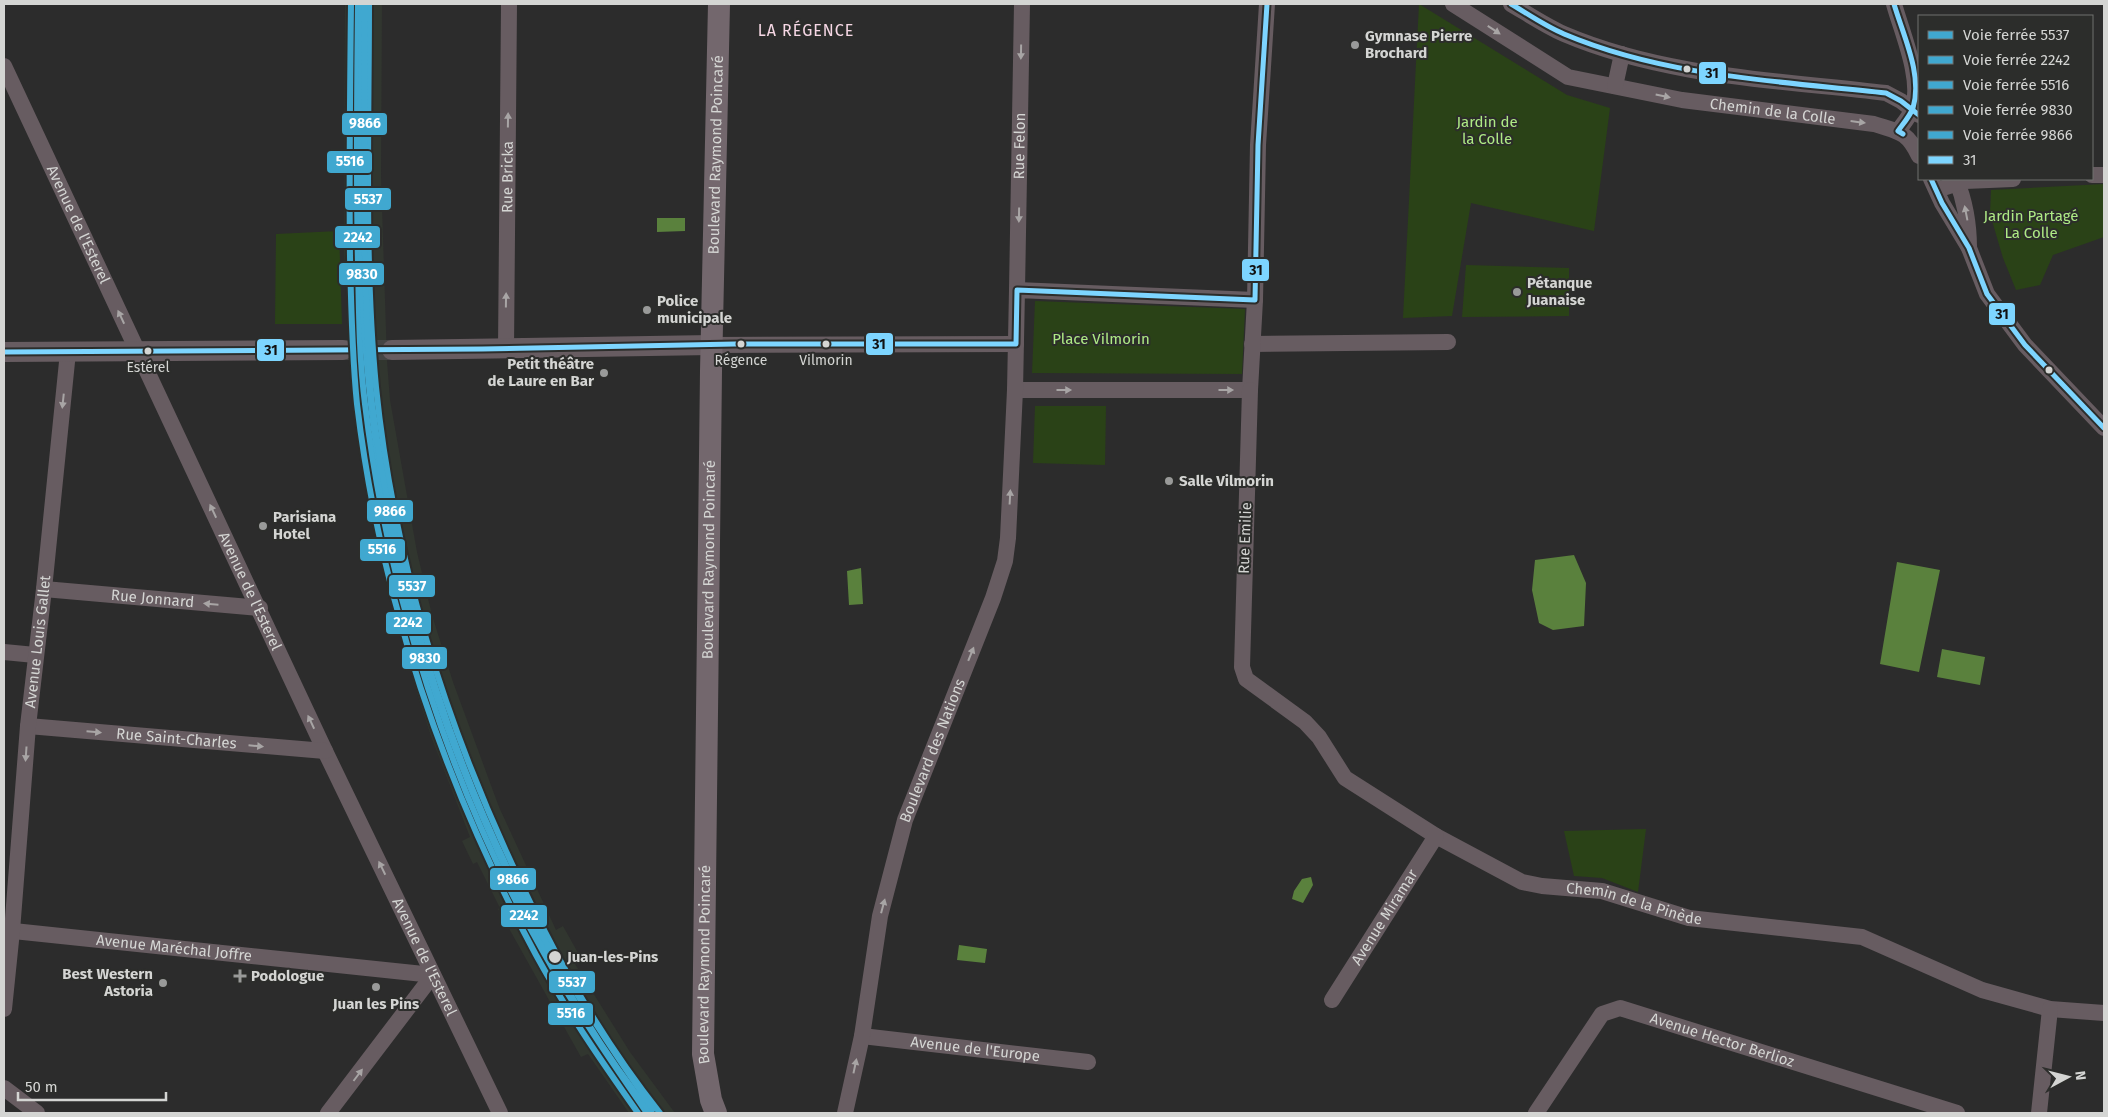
<svg xmlns="http://www.w3.org/2000/svg" width="2108" height="1117" font-family="'Fira Sans',sans-serif">
<style>
.built{fill:#31362f}
.green{fill:#2a4217}
.water{fill:#5a813d}
.lines{fill:none;stroke-linecap:round;stroke-linejoin:round}
.tertiary-tunnel{stroke:#454545;stroke-width:20;stroke-dasharray:20 10;stroke-linecap:butt}
.minor{stroke:#675c61;stroke-width:16}
.tertiary{stroke:#675c61;stroke-width:20}
.secondary{stroke:#73676d;stroke-width:22}
.bus-1-casing{stroke:#2c2d2b;stroke-width:9}
.bus-1{stroke:#7dd5ff;stroke-width:5}
.rail-1-casing{stroke:#2c2d2b;stroke-width:10}
.rail-2-casing{stroke:#2c2d2b;stroke-width:10}
.rail-3-casing{stroke:#2c2d2b;stroke-width:10}
.rail-4-casing{stroke:#2c2d2b;stroke-width:10}
.rail-5-casing{stroke:#2c2d2b;stroke-width:10}
.rail-1{stroke:#40a8d0;stroke-width:6}
.rail-2{stroke:#40a8d0;stroke-width:6}
.rail-3{stroke:#40a8d0;stroke-width:6}
.rail-4{stroke:#40a8d0;stroke-width:6}
.rail-5{stroke:#40a8d0;stroke-width:6}
.oneway{fill:#a8a5a5}
.poi-dot{fill:#999a99;stroke:#2c2d2b;stroke-width:2}
.bus-dot{fill:#d4d5d3;stroke:#2c2d2b;stroke-width:2}
.labels{text-anchor:middle;stroke-width:4;stroke-linejoin:round;paint-order:stroke}
.bus-label{font-size:14px;fill:#d4d5d3;stroke:#2c2d2b}
.poi-label{font-size:15px;font-weight:bold;fill:#d4d5d3;stroke:#2c2d2b;text-anchor:start}
.street-label{font-size:15px;fill:#d4d5d3;stroke:#2c2d2b}
.park-label{font-size:15px;fill:#aeea85;stroke:#2c2d2b}
.stop-label{font-size:15px;font-weight:bold;fill:#d4d5d3;stroke:#2c2d2b;text-anchor:start}
.neighbourhood-label{font-size:16px;letter-spacing:1px;fill:#f6d7e5;stroke:#2c2d2b}
.line-badge{stroke:#2c2d2b;stroke-width:2}
.badge-label{font-size:14px;text-anchor:middle;font-weight:bold;fill:#fff}
.pale-badge-label{font-size:14px;text-anchor:middle;font-weight:bold;fill:#111}
</style>
<rect width="100%" height="100%" fill="#2c2c2c"/>
<path class="built" d="M345,4H382L381,176L387,361L390,400L417,552L432,615L453,682L499,807L556,930L563,926L582,960L575,964L630,1052L675,1113H629L588,1054L581,1057L577,1050L498,909L500,908L477,862L473,864L462,841L470,837L431,736L414,684L377,545L354,404L344,250Z"/>
<path class="green" d="M1419,4L1567,95L1610,108L1594,231L1471,203L1452,316L1403,318Z
M2104,184V237L2053,255L2040,285L2016,290L2003,258L1990,214L1991,190Z
M339,231L342,324H275L276,234Z
M1466,265L1569,268V316L1462,317Z
M1035,301L1245,309L1242,374L1032,373Z
M1035,406H1106L1105,465L1033,463Z
M1646,829L1638,892L1602,878L1574,876L1564,831Z"/>
<path class="water" d="M657,218H685V231L657,232Z
M1574,555L1586,583L1584,626L1553,630L1539,623L1532,590L1535,560Z
M1897,562L1940,570L1919,672L1880,664Z
M861,568L863,604L849,605L847,571Z
M1942,649L1985,657L1980,685L1937,677Z
M1311,877L1313,885L1303,903L1292,899L1294,891L1302,879Z
M959,945L987,949L985,963L957,960Z"/>
<g class="lines">
<path class="tertiary-tunnel" d="M343,350H392"/>
<g class="minor">
<path id="s1" d="M1453,4L1568,77L1682,100L1874,124C1899,132 1907,131 1919,156"/>
<path d="M1511,4C1528,14 1546,26 1564,34C1665,77 1778,80 1886,93L1901,101L1919,115"/>
<path d="M1894,4C1902,33 1922,78 1913,108C1910,116 1903,124 1898,131"/>
<path id="s2" d="M4,66L325,751L500,1113"/>
<path d="M1615,86L1622,54"/>
<path d="M2092,175H2104"/>
<path d="M1931,179L1942,203L1969,248L1987,294L2025,345L2104,428"/>
<path d="M1956,179C1965,201 1969,223 1969,248"/>
<path d="M1937,190L1965,181L2013,179"/>
<path id="s3" d="M1017,290L1022,4"/>
<path d="M1252,344L1448,342"/>
<path d="M712,345L1016,344"/>
<path id="s4" d="M506,349L509,4"/>
<path d="M1015,390H1250L1255,300L1258,145L1267,4"/>
<path id="s5" d="M1250,390L1242,667L1246,679L1305,722L1319,737L1345,778L1436,836L1522,882L1542,886L1602,891L1689,918L1862,937L1982,990L2050,1009L2104,1013"/>
<path id="s6" d="M44,589L260,608"/>
<path d="M4,652L35,655"/>
<path id="s7" d="M28,726L325,751"/>
<path id="s8" d="M4,930L433,975"/>
<path id="s9" d="M1332,1000L1436,836"/>
<path id="s10" d="M4,1009L12,931L28,726L44,589L68,352"/>
<path id="s11" d="M862,1036L1088,1062"/>
<path d="M4,1088L37,1113"/>
<path d="M328,1113L433,975"/>
<path id="s12" d="M845,1113L862,1036L880,916L905,820L993,598L1005,561L1008,538L1015,390L1017,290L1255,300"/>
<path id="s13" d="M1536,1113L1602,1014L1620,1008L1957,1113"/>
<path d="M2039,1113L2050,1009"/>
</g>
<path class="tertiary" d="M392,350L712,345
M4,352L343,350"/>
<path class="secondary" id="s14" d="M716,1113L711,1100L703,1054L711,371L719,4"/>
<defs>
<path id="bus-1" d="M1511,4C1528,14 1545,26 1564,34C1666,77 1778,81 1886,93L1901,101L1919,115
M1894,4C1903,35 1923,75 1913,108C1910,116 1903,124 1898,131L1903,134
M1931,179L1942,203L1969,248L1987,294L2025,345L2104,428
M4,352L482,349L735,344H1016L1017,290L1255,300L1258,145L1267,4"/>
</defs>
<use href="#bus-1" class="bus-1-casing"/>
<use href="#bus-1" class="bus-1"/>
<defs>
<path id="rail-1" d="M369,4C369,131 364,261 376,387C393,556 445,723 518,877C557,961 602,1040 660,1113"/>
<path id="rail-2" d="M358,4C357,90 356,177 358,263C359,310 359,357 365,404C388,593 450,789 545,955C576,1010 611,1061 647,1113"/>
<path id="rail-3" d="M351,4C350,88 349,173 350,257C351,306 352,355 357,404C380,597 444,784 536,955C566,1010 602,1062 638,1113"/>
<path id="rail-4" d="M362,4C361,131 356,260 369,386C385,558 438,726 512,882C550,964 594,1042 651,1113"/>
<path id="rail-5" d="M365,4C365,88 364,172 365,256C366,305 367,354 372,403C395,590 457,787 551,951C583,1006 617,1057 653,1109"/>
</defs>
<use href="#rail-1" class="rail-1-casing"/>
<use href="#rail-2" class="rail-2-casing"/>
<use href="#rail-3" class="rail-3-casing"/>
<use href="#rail-4" class="rail-4-casing"/>
<use href="#rail-5" class="rail-5-casing"/>
<use href="#rail-1" class="rail-1"/>
<use href="#rail-2" class="rail-2"/>
<use href="#rail-3" class="rail-3"/>
<use href="#rail-4" class="rail-4"/>
<use href="#rail-5" class="rail-5"/>
</g>
<defs><path id="oneway-solid" d="M-6-.8H1V-3.2L6.5 0L1 3.2V.8H-6Z" transform="scale(1.25)"/></defs>
<g class="oneway">
<use href="#oneway-solid" transform="translate(1494 30) rotate(33)"/>
<use href="#oneway-solid" transform="translate(1021 52) rotate(91)"/>
<use href="#oneway-solid" transform="translate(1663 96) rotate(12)"/>
<use href="#oneway-solid" transform="translate(508 120) rotate(-89)"/>
<use href="#oneway-solid" transform="translate(1858 122) rotate(7)"/>
<use href="#oneway-solid" transform="translate(1966 213) rotate(-101)"/>
<use href="#oneway-solid" transform="translate(1019 215) rotate(91)"/>
<use href="#oneway-solid" transform="translate(506 300) rotate(-89)"/>
<use href="#oneway-solid" transform="translate(121 317) rotate(-115)"/>
<use href="#oneway-solid" transform="translate(1064 390)"/>
<use href="#oneway-solid" transform="translate(1226 390)"/>
<use href="#oneway-solid" transform="translate(63 401) rotate(96)"/>
<use href="#oneway-solid" transform="translate(1010 497) rotate(-87)"/>
<use href="#oneway-solid" transform="translate(213 511) rotate(-115)"/>
<use href="#oneway-solid" transform="translate(211 604) rotate(-175)"/>
<use href="#oneway-solid" transform="translate(971 654) rotate(-68)"/>
<use href="#oneway-solid" transform="translate(311 722) rotate(-115)"/>
<use href="#oneway-solid" transform="translate(94 732) rotate(5)"/>
<use href="#oneway-solid" transform="translate(256 746) rotate(5)"/>
<use href="#oneway-solid" transform="translate(26 754) rotate(94)"/>
<use href="#oneway-solid" transform="translate(382 868) rotate(-116)"/>
<use href="#oneway-solid" transform="translate(883 906) rotate(-75)"/>
<use href="#oneway-solid" transform="translate(855 1066) rotate(-78)"/>
<use href="#oneway-solid" transform="translate(358 1075) rotate(-53)"/>
</g>
<g class="poi-dot">
<circle cx="1355" cy="45" r="5"/>
<circle cx="1517" cy="292" r="5"/>
<circle cx="647" cy="310" r="5"/>
<circle cx="604" cy="373" r="5"/>
<circle cx="1169" cy="481" r="5"/>
<circle cx="263" cy="526" r="5"/>
<path d="M237.5 968.5h5v5h5v5h-5v5h-5v-5h-5v-5h5z"/>
<circle cx="163" cy="983" r="5"/>
<circle cx="376" cy="987" r="5"/>
</g>
<g class="bus-dot">
<circle cx="1687" cy="69" r="4.5"/>
<circle cx="741" cy="344" r="4.5"/>
<circle cx="826" cy="344" r="4.5"/>
<circle cx="148" cy="351" r="4.5"/>
<circle cx="2049" cy="370" r="4.5"/>
<circle cx="555" cy="957" r="7"/>
</g>
<g class="labels">
<g class="bus-label">
<text x="741" y="365">Régence</text>
<text x="826" y="365">Vilmorin</text>
<text x="148" y="372">Estérel</text>
</g>
<g class="poi-label">
<text x="1365" y="41">Gymnase Pierre<tspan x="1365" dy="17">Brochard</tspan></text>
<text x="1527" y="288">Pétanque<tspan x="1527" dy="17">Juanaise</tspan></text>
<text x="657" y="306">Police<tspan x="657" dy="17">municipale</tspan></text>
<text x="594" y="369" text-anchor="end">Petit théâtre<tspan x="594" dy="17">de Laure en Bar</tspan></text>
<text x="1179" y="486">Salle Vilmorin</text>
<text x="273" y="522">Parisiana<tspan x="273" dy="17">Hotel</tspan></text>
<text x="153" y="979" text-anchor="end">Best Western<tspan x="153" dy="17">Astoria</tspan></text>
<text x="251" y="981">Podologue</text>
<text x="376" y="1009" text-anchor="middle">Juan les Pins</text>
</g>
<g class="street-label">
<text dy="5" stroke="none"><textPath href="#s1" startOffset="344">Chemin de la Colle</textPath></text>
<text dy="5" stroke="none"><textPath href="#s3" startOffset="144">Rue Felon</textPath></text>
<text dy="5" stroke="none"><textPath href="#s14" startOffset="960">Boulevard Raymond Poincaré</textPath></text>
<text dy="5" stroke="none"><textPath href="#s4" startOffset="172">Rue Bricka</textPath></text>
<text dy="5" stroke="none"><textPath href="#s2" startOffset="175">Avenue de l'Esterel</textPath></text>
<text transform="translate(1245 538) rotate(-88)" y="5">Rue Emilie</text>
<text dy="5" stroke="none"><textPath href="#s14" startOffset="555">Boulevard Raymond Poincaré</textPath></text>
<text dy="5" stroke="none"><textPath href="#s2" startOffset="580">Avenue de l'Esterel</textPath></text>
<text dy="5" stroke="none"><textPath href="#s6" startOffset="109">Rue Jonnard</textPath></text>
<text dy="5" stroke="none"><textPath href="#s10" startOffset="369">Avenue Louis Gallet</textPath></text>
<text dy="5" stroke="none"><textPath href="#s7" startOffset="149">Rue Saint-Charles</textPath></text>
<text dy="5" stroke="none"><textPath href="#s12" startOffset="374">Boulevard des Nations</textPath></text>
<text dy="5" stroke="none"><textPath href="#s5" startOffset="752">Chemin de la Pinède</textPath></text>
<text dy="5" stroke="none"><textPath href="#s9" startOffset="98">Avenue Miramar</textPath></text>
<text dy="5" stroke="none"><textPath href="#s8" startOffset="171">Avenue Maréchal Joffre</textPath></text>
<text dy="5" stroke="none"><textPath href="#s2" startOffset="985">Avenue de l'Esterel</textPath></text>
<text dy="5" stroke="none"><textPath href="#s14" startOffset="150">Boulevard Raymond Poincaré</textPath></text>
<text dy="5" stroke="none"><textPath href="#s13" startOffset="245">Avenue Hector Berlioz</textPath></text>
<text dy="5" stroke="none"><textPath href="#s11" startOffset="114">Avenue de l'Europe</textPath></text>
</g>
<g class="park-label">
<text x="1487" y="127">Jardin de<tspan x="1487" dy="17">la Colle</tspan></text>
<text x="2031" y="221">Jardin Partagé<tspan x="2031" dy="17">La Colle</tspan></text>
<text x="1101" y="344">Place Vilmorin</text>
</g>
<g class="stop-label">
<text x="567" y="962">Juan-les-Pins</text>
</g>
<g class="neighbourhood-label">
<text x="806" y="36">LA RÉGENCE</text>
</g>
</g>
<g class="line-badge">
<rect x="1698" y="61" width="29" height="24" rx="5" fill="#7dd5ff"/>
<rect x="341" y="112" width="47" height="24" rx="5" fill="#40a8d0"/>
<rect x="326" y="150" width="47" height="24" rx="5" fill="#40a8d0"/>
<rect x="344" y="187" width="48" height="24" rx="5" fill="#40a8d0"/>
<rect x="334" y="225" width="47" height="24" rx="5" fill="#40a8d0"/>
<rect x="1241" y="258" width="29" height="24" rx="5" fill="#7dd5ff"/>
<rect x="338" y="262" width="47" height="24" rx="5" fill="#40a8d0"/>
<rect x="1988" y="302" width="28" height="24" rx="5" fill="#7dd5ff"/>
<rect x="865" y="332" width="29" height="24" rx="5" fill="#7dd5ff"/>
<rect x="256" y="338" width="29" height="24" rx="5" fill="#7dd5ff"/>
<rect x="366" y="499" width="48" height="24" rx="5" fill="#40a8d0"/>
<rect x="359" y="538" width="47" height="24" rx="5" fill="#40a8d0"/>
<rect x="388" y="574" width="48" height="24" rx="5" fill="#40a8d0"/>
<rect x="385" y="611" width="47" height="24" rx="5" fill="#40a8d0"/>
<rect x="401" y="646" width="47" height="24" rx="5" fill="#40a8d0"/>
<rect x="489" y="867" width="48" height="24" rx="5" fill="#40a8d0"/>
<rect x="500" y="904" width="48" height="24" rx="5" fill="#40a8d0"/>
<rect x="548" y="970" width="48" height="24" rx="5" fill="#40a8d0"/>
<rect x="547" y="1002" width="47" height="24" rx="5" fill="#40a8d0"/>
</g>
<g class="badge-label">
<text x="365" y="128">9866</text>
<text x="350" y="166">5516</text>
<text x="368" y="204">5537</text>
<text x="358" y="242">2242</text>
<text x="362" y="279">9830</text>
<text x="390" y="516">9866</text>
<text x="382" y="554">5516</text>
<text x="412" y="591">5537</text>
<text x="408" y="627">2242</text>
<text x="425" y="663">9830</text>
<text x="513" y="884">9866</text>
<text x="524" y="920">2242</text>
<text x="572" y="987">5537</text>
<text x="571" y="1018">5516</text>
</g>
<g class="pale-badge-label">
<text x="1712" y="78">31</text>
<text x="1256" y="275">31</text>
<text x="2002" y="319">31</text>
<text x="879" y="349">31</text>
<text x="271" y="355">31</text>
</g>
<rect width="2108" height="1117" fill="none" stroke="#d4d5d3" stroke-width="10"/>
<rect x="1918" y="15" width="175" height="165" fill="#2c2d2b" stroke="#6f706e"/>
<rect x="1928" y="31" width="25" height="8" fill="#40a8d0" stroke="#6f706e"/>
<text x="1963" y="40" font-size="15" fill="#d4d5d3">Voie ferrée 5537</text>
<rect x="1928" y="56" width="25" height="8" fill="#40a8d0" stroke="#6f706e"/>
<text x="1963" y="65" font-size="15" fill="#d4d5d3">Voie ferrée 2242</text>
<rect x="1928" y="81" width="25" height="8" fill="#40a8d0" stroke="#6f706e"/>
<text x="1963" y="90" font-size="15" fill="#d4d5d3">Voie ferrée 5516</text>
<rect x="1928" y="106" width="25" height="8" fill="#40a8d0" stroke="#6f706e"/>
<text x="1963" y="115" font-size="15" fill="#d4d5d3">Voie ferrée 9830</text>
<rect x="1928" y="131" width="25" height="8" fill="#40a8d0" stroke="#6f706e"/>
<text x="1963" y="140" font-size="15" fill="#d4d5d3">Voie ferrée 9866</text>
<rect x="1928" y="156" width="25" height="8" fill="#7dd5ff" stroke="#6f706e"/>
<text x="1963" y="165" font-size="15" fill="#d4d5d3">31</text>
<g transform="translate(2068 1077) rotate(83)" stroke="#2c2d2b" stroke-width="4" paint-order="stroke">
<path d="M0-4L9 19L0 12L-9 19Z" fill="#d4d5d3"/>
<text y="-8" font-size="14" font-weight="bold" text-anchor="middle" fill="#d4d5d3">N</text>
</g>
<path d="M18 1092v8h148v-8" fill="none" stroke="#d4d5d3" stroke-width="2.5"/>
<text x="25" y="1092" font-size="15" fill="#d4d5d3" stroke="#2c2d2b" stroke-width="4" paint-order="stroke">50 m</text>
</svg>
